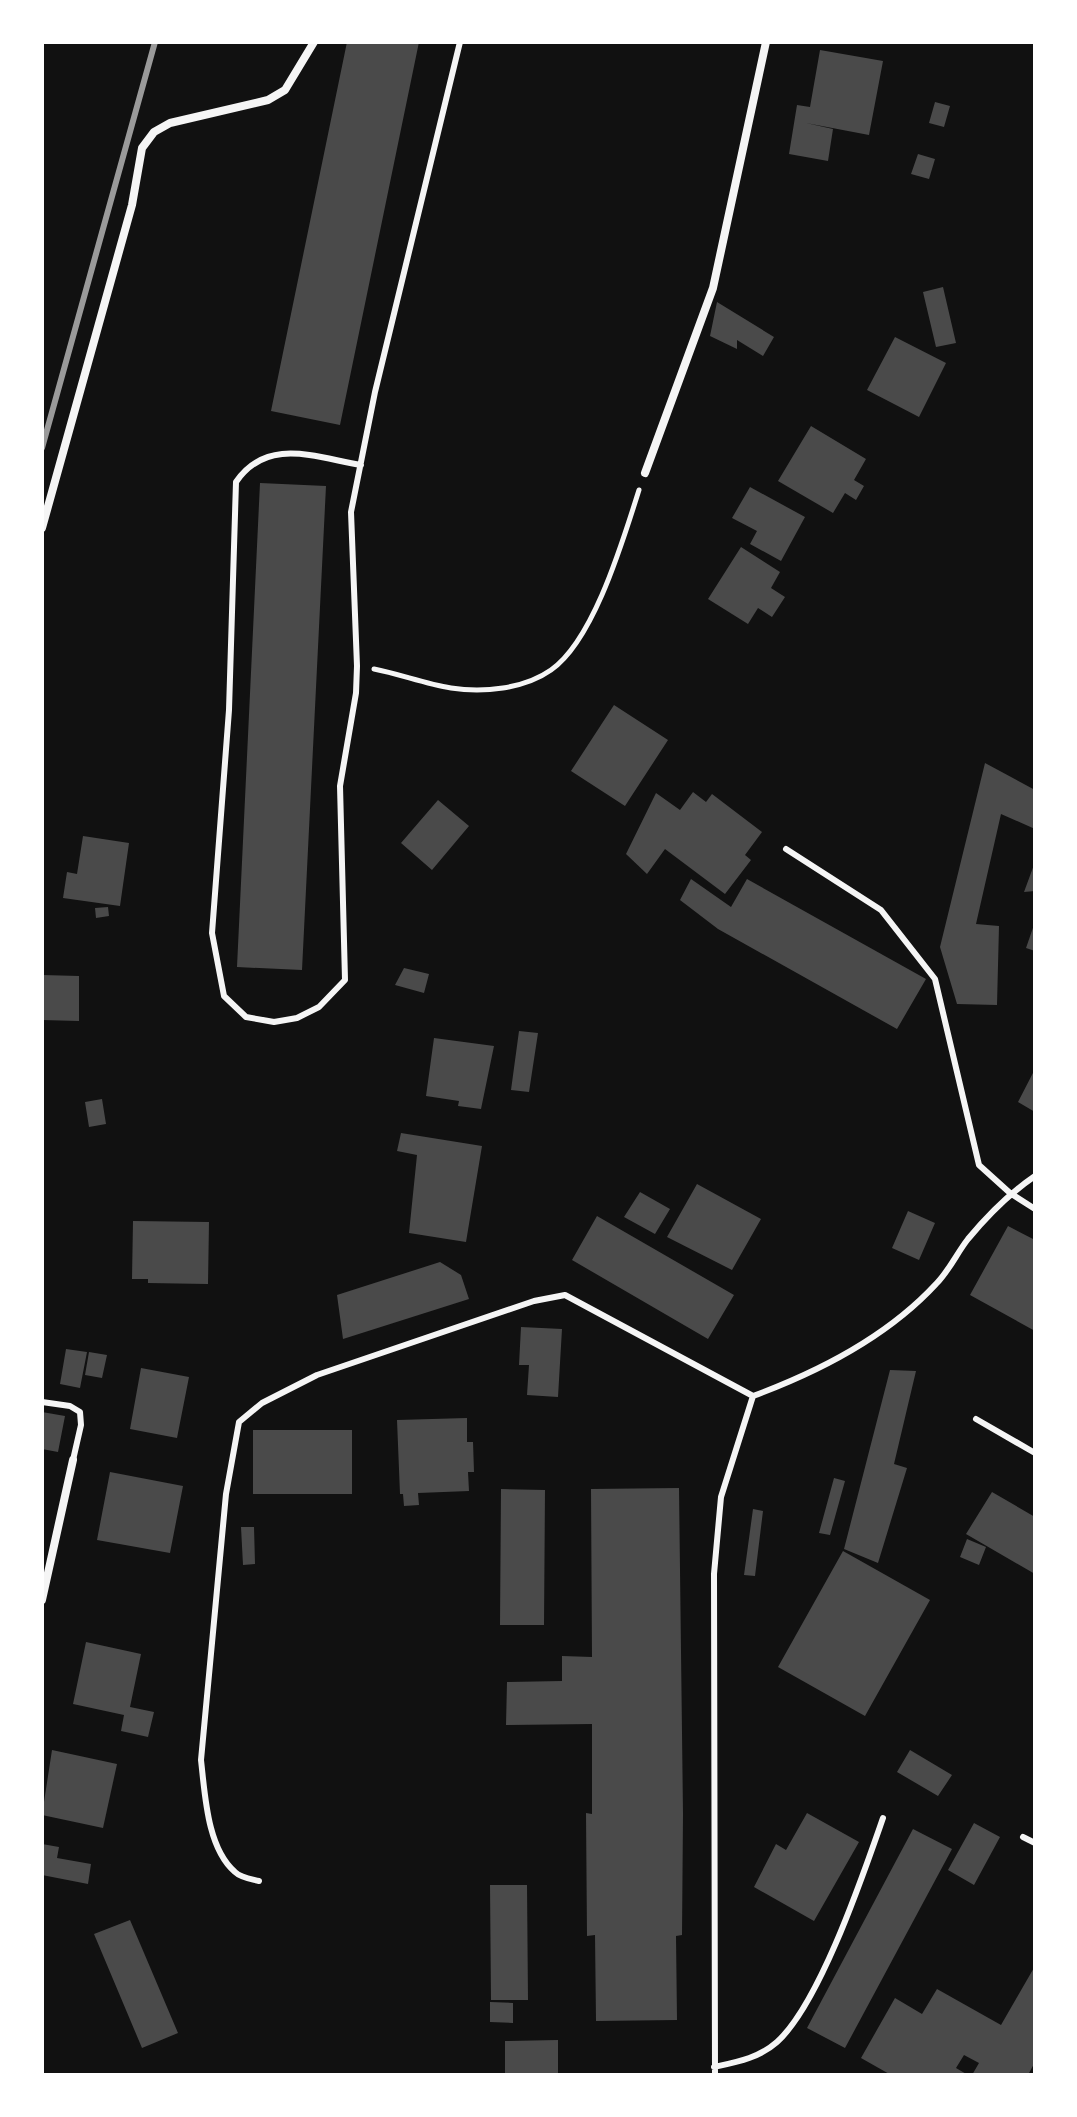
<svg xmlns="http://www.w3.org/2000/svg" width="1077" height="2117" font-family="Merriweather,serif">
<style>
.building{fill:#4a4a4a}
.lines{fill:none;stroke-linecap:round;stroke-linejoin:round}
.path{stroke:#f5f5f5;stroke-width:5}
.service{stroke:#f5f5f5;stroke-width:6}
.minor{stroke:#f5f5f5;stroke-width:8}
.rail{stroke:#9a9a9a;stroke-width:6}
</style>
<rect width="100%" height="100%" fill="#111"/>
<path class="building" d="M347,42H419L340,425L271,411Z
M820,50L883,61L869,135L806,123L833,129L828,161L789,154L797,105L810,107Z
M935,102L950,106L944,127L929,123Z
M918,154L935,159L929,179L911,174Z
M943,287L956,343L936,347L923,292Z
M717,302L774,337L763,356L737,340V349L710,336Z
M895,337L946,363L919,417L867,390Z
M811,426L866,459L854,480L864,486L856,500L845,493L833,513L778,481Z
M260,483L326,486L302,970L237,967Z
M750,487L805,517L781,561L750,544L757,531L732,518Z
M741,547L780,572L771,588L785,597L772,617L758,608L748,624L708,599Z
M614,705L668,740L625,806L571,771Z
M985,763L1035,790V829L1001,814L976,924L999,926L997,1005L957,1004L940,947Z
M693,792L706,802L712,794L762,832L745,855L751,860L725,894L665,849L647,874L626,854L656,793L680,810Z
M438,800L469,826L432,870L401,843Z
M83,836L129,843L120,906L63,898L67,872L77,874Z
M1035,862V891L1024,892Z
M691,879L731,907L747,879L926,979L897,1029L718,929L680,900Z
M108,907L109,916L96,918L95,908Z
M1035,922V951L1026,948Z
M404,968L429,974L424,993L395,985Z
M42,975L79,976V1021L42,1020Z
M519,1031L538,1033L529,1092L511,1090Z
M434,1038L494,1046L481,1109L458,1106L459,1101L426,1096Z
M1035,1069V1112L1018,1102Z
M102,1099L106,1124L89,1127L85,1102Z
M401,1133L482,1146L466,1242L409,1233L417,1155L397,1151Z
M697,1184L761,1219L732,1270L667,1237Z
M640,1192L670,1209L655,1234L624,1217Z
M908,1211L935,1223L919,1260L892,1248Z
M597,1216L734,1295L708,1339L572,1260Z
M133,1221L209,1222L208,1284L148,1283V1279H132Z
M1008,1226L1035,1240V1331L970,1295Z
M440,1262L461,1275L469,1299L343,1339L337,1295Z
M521,1327L562,1329L558,1397L527,1395L529,1365H519Z
M66,1349L87,1352L80,1388L60,1384Z
M89,1352L107,1355L102,1378L85,1375Z
M141,1368L189,1377L177,1438L130,1429Z
M890,1370L916,1371L894,1464L907,1468L878,1563L844,1549Z
M42,1412L65,1416L58,1452L42,1449Z
M467,1418V1442H473L474,1472H468L469,1491L418,1493L419,1505L404,1506L403,1494H400L397,1420Z
M253,1430H352V1494H253Z
M110,1472L183,1486L170,1553L97,1540Z
M834,1478L845,1481L830,1535L819,1533Z
M679,1488L683,1814L682,1935L676,1936L677,2020L596,2021L595,1935L587,1936L586,1813L592,1814V1724L506,1725L507,1682L562,1681V1656L592,1657L591,1489Z
M501,1489L545,1490L544,1625H500Z
M992,1492L1035,1517V1574L966,1534Z
M753,1509L763,1511L755,1576L744,1575Z
M241,1527H254L255,1564L243,1565Z
M967,1539L986,1547L979,1565L960,1557Z
M843,1551L930,1600L865,1716L778,1667Z
M86,1642L141,1654L130,1707L154,1712L148,1737L121,1731L124,1715L73,1704Z
M52,1750L117,1764L103,1828L42,1815Z
M910,1750L952,1775L938,1796L897,1772Z
M807,1813L859,1842L814,1921L754,1887L776,1844L786,1850Z
M974,1823L1000,1837L974,1885L948,1870Z
M913,1829L952,1849L845,2048L807,2028Z
M42,1844L59,1847L57,1858L91,1864L88,1884L42,1875Z
M490,1885H527L528,2000H491Z
M130,1920L178,2033L142,2048L94,1934Z
M1035,1966V2062L1028,2075H972L979,2063L964,2055L956,2068L968,2075H891L861,2058L895,1998L922,2014L937,1989L1001,2025Z
M490,2002L513,2003V2023L490,2022Z
M558,2040V2075H505V2041Z"/>
<g class="lines">
<path class="path" d="M374,669C400,674 425,684 451,688C483,693 524,689 551,670C594,640 623,540 639,490"/>
<path class="service" d="M361,465C314,457 267,437 236,482L229,710L212,933L224,996L246,1017L274,1022L297,1018L319,1007L345,980L340,786L356,693L357,666L351,512L375,392L460,42
M786,849L881,910L935,979L979,1165L1010,1193L1035,1209
M42,1402L70,1406L80,1412L81,1425L73,1460
M976,1419L1035,1453
M1023,1837L1035,1843
M259,1881C251,1879 241,1878 235,1872C207,1848 205,1794 201,1760L226,1494L239,1422L262,1403L317,1375L534,1301L565,1295L753,1396C818,1372 888,1336 936,1284C949,1271 957,1253 968,1239C988,1215 1010,1193 1035,1176
M714,2067C737,2062 759,2058 777,2042C820,2003 863,1875 883,1818
M715,2075L714,1574L721,1497L753,1396"/>
<path class="minor" d="M645,473L713,288L766,42
M42,528L132,205L142,148L154,132L170,123L268,100L285,90L314,42
M42,1600L73,1460"/>
<path class="rail" d="M42,448L155,42"/>
</g>
<rect width="1077" height="2117" fill="none" stroke="#ffffff" stroke-width="88"/>
</svg>
